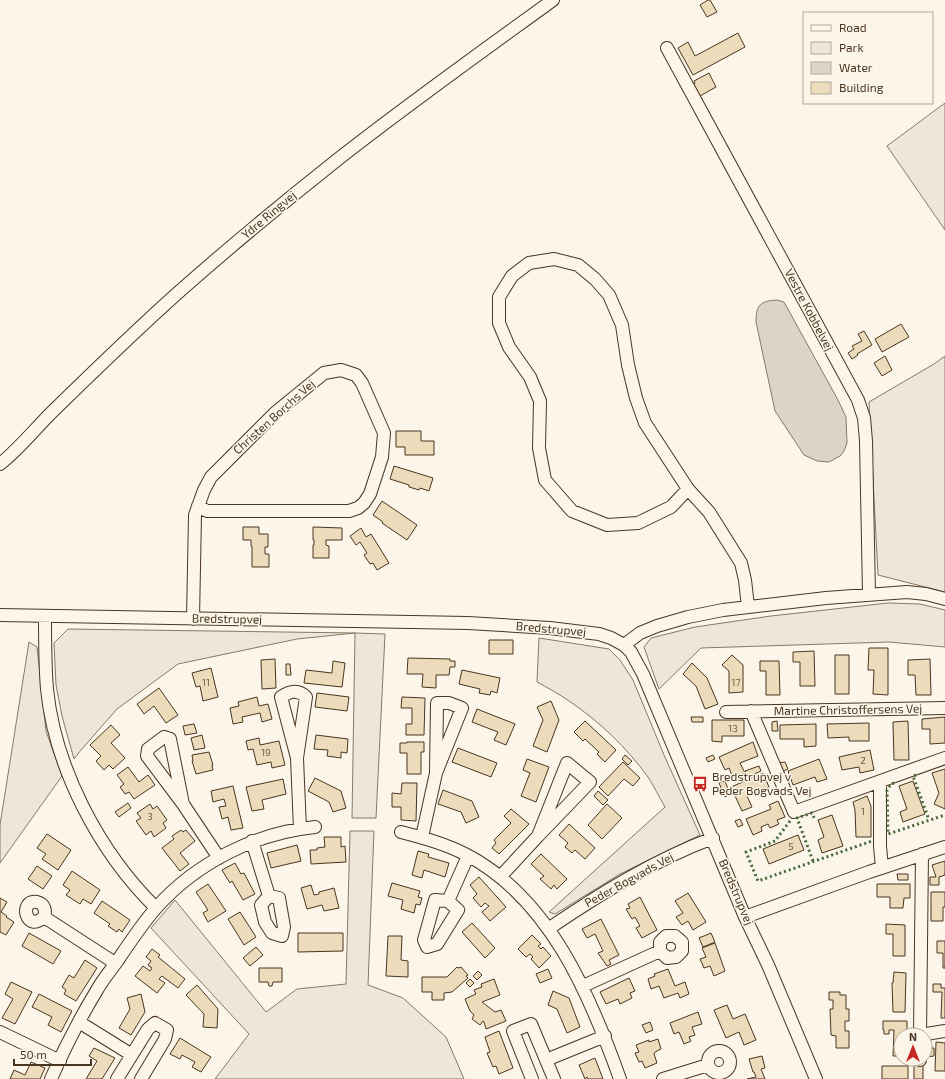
<svg xmlns="http://www.w3.org/2000/svg" width="945" height="1079" font-family="'Exo 2',sans-serif">
<style>
.green{fill:#ede6d9;stroke:#887966}
.water{fill:#dcd4c6;stroke:#887966}
.building{fill:#ecdcbc;stroke:#4a3520}
.lines{fill:none;stroke-linecap:round;stroke-linejoin:round}
.minor-casing{stroke:#4a3520;stroke-width:14}
.minor{stroke:#fbf6e9;stroke-width:12}
.hedge{stroke:#436837;stroke-width:3;stroke-dasharray:2 3;stroke-linecap:butt}
.labels{text-anchor:middle;stroke-width:3;stroke-linejoin:round;paint-order:stroke}
.number-label{font-size:10px;fill:#725f47}
.street-label{font-size:12px;fill:#4a3520;stroke:#fbf6e9}
.poi-label{font-size:12px;fill:#4a3520;stroke:#fbf6e9;text-anchor:start}
</style>
<rect width="100%" height="100%" fill="#fbf6e9"/>
<path class="green" d="M945,103V230L887,146Z
M945,356V592L878,575L869,402L934,364Z
M888,603L920,604L945,610V647L889,642L701,648L659,689L644,647L651,638L695,627L771,616Z
M68,629L355,633L385,634L376,818H352L355,633L297,639L178,664L117,709L81,750L74,759L62,716L56,685L54,643Z
M539,638L609,649L620,660L633,680L664,755L700,835L620,874L555,914L549,912L665,807C659,797 654,786 648,777C627,748 599,721 569,701C559,694 548,688 537,682Z
M29,642L37,647L46,731L62,776L0,863V825Z
M350,831H374L368,985L403,998L446,1037L464,1079H215L249,1034L151,928L175,900L266,1012L297,989L346,984Z"/>
<path class="water" d="M777,300L784,302L838,400L846,417L847,443L844,451L840,456L829,462L817,461L804,455L775,411L756,322C756,305 760,301 777,300Z"/>
<path class="building" d="M708,0H710L717,12L707,17L700,5Z
M738,33L745,47L693,75L678,48L688,42L695,56Z
M709,73L716,87L700,96L693,84L695,83L694,81Z
M901,324L909,337L882,352L875,339Z
M864,331L872,345L857,354L858,355L852,359L848,353L854,349L852,346L862,341L858,334Z
M885,356L892,370L882,376L874,363Z
M396,431H421V441H434V455H405V447H396Z
M394,466L433,478L429,491L420,488L419,490L409,487V485L390,479Z
M382,501L417,525L407,540L382,523L383,522L373,515Z
M243,527H259V534H268V547H265V554H269V567H252V546H251V540H243Z
M313,527L342,528V540H326V545L329,546V558H313V545H314V540H313Z
M361,528L366,537L371,534L389,563L377,570L373,563L370,564L364,555L367,553L360,542L356,545L350,536Z
M489,640H513V654H489Z
M869,648H888V695L873,694L874,670H868Z
M814,651L815,686H800V662H793V652Z
M732,655L743,665V692L729,693V671L722,665Z
M835,655H849V694H835Z
M408,658L450,659V661H455V667H450L449,675H436V688L422,687L423,674H407Z
M275,659L276,688L262,689L261,660Z
M930,659L931,695H916L915,675H908V660Z
M333,661L345,663L342,687L304,683L306,670L332,673Z
M760,661H779L780,695H766V671H760Z
M692,663L707,678L718,704L705,709L696,686L683,674Z
M286,664H290L291,675H286Z
M211,668L218,697L203,701L200,686L196,687L192,673Z
M462,670L500,678L497,693L491,691L490,695L479,693L480,689L459,684Z
M159,688L178,715L166,723L154,706L144,714L137,704Z
M317,693L349,697L347,711L315,707Z
M257,697L259,706L268,704L272,719L262,722L260,713L242,717L243,722L233,724L230,708L239,706L238,702Z
M402,697L425,698L424,735H406V724H412V708H401Z
M551,701L559,720L547,752L533,746L543,720L537,707Z
M477,709L515,724L506,745L494,740L498,732L472,722Z
M691,717H703V722H692Z
M945,717V743L930,744V729H922V719Z
M712,720H744V736H722V742L712,741Z
M585,721L616,750L605,762L597,754L599,752L585,739L583,741L574,732Z
M777,721L778,731H772V722Z
M908,721L909,760H894L893,722Z
M869,723V741H849V737L828,738L827,724Z
M194,724L197,733L185,735L183,726Z
M816,724V746L804,747V739H780V725Z
M111,725L120,735L111,743L125,758L113,769L109,765L104,770L96,761L101,756L90,745Z
M202,735L205,748L194,750L191,738Z
M316,735L348,739L347,753L341,752V758L327,756L328,750L314,749Z
M259,738L260,745L279,741L285,765L272,768L271,762L257,765L253,749L248,750L246,741Z
M407,742H424V752H421V774H407V753H400V743H407Z
M753,742L758,756L740,763L745,773L733,778L729,768L725,770L719,757Z
M458,748L497,763L491,777L452,762Z
M870,750L874,770L860,773L859,767L842,770L839,757Z
M209,752L213,765H212L213,770L196,774L192,761H193L192,755Z
M625,755L632,761L628,765L622,759Z
M713,755L715,759L708,762L706,758Z
M527,759L549,767L536,802L521,796L530,773L523,770Z
M819,759L827,779L817,782L815,777L793,785L788,771Z
M623,762L640,778L633,786L624,779L608,796L599,787Z
M785,762L788,769L782,772L778,763Z
M759,766L761,771L748,777L745,771Z
M128,767L139,782L148,775L155,785L134,799L129,792L125,794L120,787L124,784L117,775Z
M945,769V809L934,804L939,793L932,773Z
M763,773L769,787L747,796L752,807L742,811L731,787Z
M315,778L341,791L346,808L333,812L329,802L308,791Z
M283,779L286,794L262,800L264,809L252,811L246,787Z
M725,781L730,794L725,797L719,783Z
M913,781L925,814L903,822L900,812L907,809L899,786Z
M402,783H417L416,821L401,820V807H392V793L401,794Z
M233,786L243,828L231,830L228,817L222,819L219,807L226,806L224,799L213,802L211,791Z
M443,790L472,801L479,817L466,823L461,812L438,804Z
M598,791L608,800L603,805L594,796Z
M867,796L871,806V837H856L855,810L853,802Z
M778,801L785,817L777,820L779,824L770,828L768,824L761,827L762,831L753,835L746,819L771,809L769,805Z
M128,803L131,808L119,817L115,812Z
M150,804L153,809L157,806L167,820L163,823L166,828L154,837L151,831L146,835L136,821L141,818L137,813Z
M607,804L622,818L602,839L588,825Z
M511,809L529,824L499,854L492,848L496,843L494,840L511,823L504,816Z
M832,815L843,846L822,853L818,840L824,837L818,820Z
M740,819L743,825L738,827L735,821Z
M569,824L595,848L585,859L575,850L572,853L565,847L568,843L559,835Z
M181,830L183,832L186,830L195,841L180,853L189,864L180,871L162,848L174,839L172,836Z
M47,834L71,850L58,870L42,859L46,854L37,848Z
M798,835L804,850L769,864L763,849Z
M324,837H341V847L345,846L346,862L311,864L310,850H317V848L325,847Z
M297,845L301,861L271,868L267,853Z
M418,851L429,854L428,857L449,863L445,877L424,870L422,878L412,875Z
M541,854L567,879L557,889L554,885L551,889L540,879L544,876L531,864Z
M945,861V875L939,877V885H930V877H936L932,865Z
M235,863L241,874L244,873L255,894L243,900L232,881L230,883L222,870Z
M37,866L52,876L43,889L28,879Z
M72,871L100,890L91,904L83,899L80,904L66,895L70,890L63,885Z
M897,874H908V880H898Z
M479,877L506,907L490,921L482,912L489,906L485,903L481,907L473,898L477,894L470,885Z
M392,883L420,891L418,897L422,898L420,905L416,904L414,913L401,909L403,900L388,896Z
M208,884L226,911L208,922L203,913L208,910L196,892Z
M877,884H910V898H904L903,908H890V897H877Z
M311,885L314,895L319,894V892L334,888L339,908L324,911L322,905L307,909L301,888Z
M931,892H945V907H943V921H931Z
M688,893L706,922L693,930L688,921L682,925L676,917L683,913L675,901Z
M640,897L657,930L642,938L636,928L640,926L635,917L632,919L626,909L630,908L628,904Z
M0,898L7,902L1,912L7,916L6,917L14,922L6,935L0,932Z
M102,901L130,920L122,932L119,929L117,932L108,926L110,924L94,913Z
M240,912L256,937L244,945L228,919Z
M601,919L619,955L609,960L611,964L607,966L598,953L603,951L595,934L587,938L582,929Z
M472,923L495,948L485,958L462,932Z
M886,924L905,925V956H893V934H886Z
M29,933L61,951L53,964L22,946Z
M298,933H343V951L298,952Z
M711,933L715,942L703,947L699,938Z
M532,935L541,944L538,946L541,949L543,947L551,956L539,968L531,959L533,957L530,954L526,957L518,949Z
M388,936H402L401,960L408,961V977L386,976Z
M937,941H945V968H943V953H937Z
M715,943L725,971L714,976L710,966L704,968L700,959L706,957L702,948Z
M256,947L263,955L250,966L243,958Z
M152,949L160,955L158,957L185,979L178,988L162,976L159,979L165,983L157,993L135,976L143,966L150,971L152,968L148,965L151,961L146,957Z
M85,960L97,968L76,1001L64,994L66,990L62,987L69,975L74,978Z
M457,967L459,968L461,967L468,975L466,976L468,978L452,992L444,993V1000H432V992H422V977H447Z
M259,968H282V982H273L272,986H269L268,982H259Z
M548,969L552,978L540,983L536,974Z
M668,969L675,986L685,982L689,994L680,998L678,993L664,998L659,986L651,989L648,979L655,976L654,974Z
M478,971L482,975L477,980L473,976Z
M894,972L906,973L905,1012H893L892,983H893Z
M629,978L635,991L630,993L632,998L620,1004L618,999L606,1004L600,992Z
M470,979L474,983L470,987L466,983Z
M494,979L500,995L482,1002L495,1012L501,1010L506,1021L486,1029L484,1022L483,1021L480,1025L472,1019L474,1015L470,1011L465,999L476,994L474,990L482,987L481,984Z
M11,982L32,992L15,1024L2,1018L13,999L5,994Z
M933,984H941V988H945V1018H941L942,992H933Z
M197,985L218,1009L217,1028L203,1027L204,1014L186,995Z
M553,991L569,998L580,1027L567,1033L557,1009L548,1005Z
M829,992H840V995H846V1009H849V1021H845V1031H849V1048H836V1036L831,1035L830,1009H833V1000H829Z
M39,994L72,1011L61,1032L48,1025L52,1017L32,1007Z
M141,994L145,1012L131,1035L119,1028L130,1009L127,998Z
M727,1005L733,1019L745,1014L756,1040L744,1045L739,1032L726,1038L714,1010Z
M698,1012L702,1024L692,1027L695,1035L689,1037L691,1041L684,1044L679,1032L674,1034L670,1023Z
M883,1021H907V1035H901V1056H893L894,1030H889V1034H884V1030H883Z
M650,1022L653,1030L646,1033L642,1025Z
M499,1031L513,1068L499,1074L496,1066L493,1067L487,1053L490,1052L485,1037Z
M180,1038L211,1057L201,1072L192,1067L195,1062L182,1055L180,1059L170,1054Z
M658,1039L661,1049L655,1052L654,1054L657,1063L645,1068L642,1061L639,1062L635,1053L639,1052L636,1045L649,1040V1042Z
M936,1042L945,1043V1071H935Z
M94,1048L115,1058L102,1079H86L97,1061L89,1056Z
M925,1048H934V1056L925,1057Z
M762,1056L765,1068L761,1069L765,1079H747L756,1077L754,1072H753L749,1059Z
M595,1058L603,1079H588L587,1077L585,1079L579,1065Z
M31,1062L45,1068L40,1079H10L14,1070L25,1075Z
M914,1065H923V1079H914Z
M882,1066H908V1079H882Z"/>
<g class="lines">
<defs>
<path id="minor" d="M667,48L858,400L864,418L866,441L869,594
M0,464C19,449 34,430 51,413C94,371 136,330 181,290C231,246 284,202 337,160C407,105 480,53 553,0
M688,489L645,423L636,398L628,365L622,325L609,295L595,279L578,265L554,259L529,263L512,276L499,297V323L509,347L530,377L540,401L539,448L545,480L572,511L607,525L638,523L671,507L688,489L709,512L741,563L745,580L748,607
M0,615L468,623L550,628L599,634L611,638L624,645L631,652L643,674L745,917L768,965L816,1079
M45,616C45,640 45,665 47,689C55,768 99,852 156,908
M193,619L195,515L204,490L211,477L275,413L324,373L341,370L356,375L362,383L384,433L382,457L370,494L364,503L358,508L349,511H207L198,506
M624,645L640,633L657,626L688,617L723,610L826,598L907,592L926,594L945,599
M751,711L794,812L945,758
M726,712L945,708
M297,758L281,697C290,691 298,689 306,697L297,758L300,829
M880,782V846L882,868
M183,804L170,739L164,737L148,749L147,756L183,804L219,858
M401,832C424,838 446,844 467,855C550,899 590,995 620,1079
M422,837L436,773L437,703H449L462,708L436,773
M252,841L269,896L261,905L265,922L272,933L282,936L284,927L279,898L269,896
M500,877L538,836L567,763L590,782L538,836
M448,901L458,910L437,944L427,947L424,940L435,900L448,901L468,856
M44,917C46,911 45,904 37,902C18,899 26,934 44,917L115,963
M745,917L869,872L945,847
M548,929C600,894 654,860 713,838
M583,986L660,951V942L666,936H675L682,942V951L676,957L667,958L660,951
M79,1022L132,1055
M0,1032L60,1061
M920,1035L922,854
M920,1035L945,1031
M708 1062a11 11 0 1 1 22 0a11 11 0 1 1-22 0Z
M546,1060L605,1036
M920,1060V1059
M51,1079C64,1049 80,1018 97,990C103,979 111,970 118,960C130,942 142,924 156,908C196,863 255,833 315,827
M117,1079L148,1029L155,1023L167,1030L165,1039L141,1079
M532,1079L513,1031L531,1024L554,1079
M663,1079L708,1065"/>
</defs>
<use href="#minor" class="minor-casing"/>
<use href="#minor" class="minor"/>
<path class="hedge" d="M916,775L913,776L929,820
M894,783L891,784L887,790L888,834L945,815
M790,821L775,841L746,852L758,881L872,841
M813,861L797,818L812,813L815,820"/>
</g>
<defs>
<symbol id="bus-bare" viewBox="-9 -9 18 18"><path d="M-5-6H5V4H4V6H2V4H-2V6H-4V4H-5ZM-3.5-4V0h7V-4ZM-3.5 1.2v1.5H-2V1.2ZM2 1.2v1.5H3.5V1.2Z" fill="#c62828" stroke="#fbf6e9" stroke-width="2.5" paint-order="stroke"/></symbol>
</defs>
<g fill-rule="evenodd">
<use href="#bus-bare" x="689" y="773" width="22" height="22"/>
</g>
<g class="labels">
<g class="number-label">
<text x="206" y="686">11</text>
<text x="736" y="686">17</text>
<text x="733" y="732">13</text>
<text x="266" y="756">19</text>
<text x="863" y="764">2</text>
<text x="863" y="815">1</text>
<text x="150" y="820">3</text>
<text x="791" y="850">5</text>
</g>
<g class="street-label">
<text transform="translate(269 215) rotate(-40)" y="4">Ydre Ringvej</text>
<text transform="translate(809 310) rotate(62)" y="4">Vestre Kobbelvej</text>
<text transform="translate(274 417) rotate(-42)" y="4">Christen Borchs Vej</text>
<text transform="translate(227 619) rotate(1)" y="4">Bredstrupvej</text>
<text transform="translate(551 629) rotate(5)" y="4">Bredstrupvej</text>
<text transform="translate(848 710) rotate(-1)" y="4">Martine Christoffersens Vej</text>
<text transform="translate(629 880) rotate(-29)" y="4">Peder Bøgvads Vej</text>
<text transform="translate(736 892) rotate(67)" y="4">Bredstrupvej</text>
</g>
<g class="poi-label">
<text x="712" y="781">Bredstrupvej v<tspan x="712" dy="14">Peder Bøgvads Vej</tspan></text>
</g>
</g>
<rect x="803" y="12" width="130" height="92" fill="#fbf6e9" stroke="#b4a999"/>
<rect x="811" y="25" width="20" height="6" fill="#fbf6e9" stroke="#b4a999"/>
<text x="839" y="32" font-size="12" fill="#4a3520">Road</text>
<rect x="811" y="42" width="20" height="12" fill="#ede6d9" stroke="#b4a999"/>
<text x="839" y="52" font-size="12" fill="#4a3520">Park</text>
<rect x="811" y="62" width="20" height="12" fill="#dcd4c6" stroke="#b4a999"/>
<text x="839" y="72" font-size="12" fill="#4a3520">Water</text>
<rect x="811" y="82" width="20" height="12" fill="#ecdcbc" stroke="#b4a999"/>
<text x="839" y="92" font-size="12" fill="#4a3520">Building</text>
<g transform="translate(913 1047)"><circle r="19" fill="#fbf6e9" stroke="#b4a999"/>
<path d="M0-3L7 15L0 10L-7 15Z" fill="#c62828"/>
<text y="-6" font-size="11" font-weight="bold" text-anchor="middle" fill="#4a3520">N</text>
</g>
<path d="M14 1059v6h77v-6" fill="none" stroke="#4a3520" stroke-width="2"/>
<text x="20" y="1059" font-size="12" fill="#4a3520" stroke="#fbf6e9" stroke-width="3" paint-order="stroke">50 m</text>
</svg>
